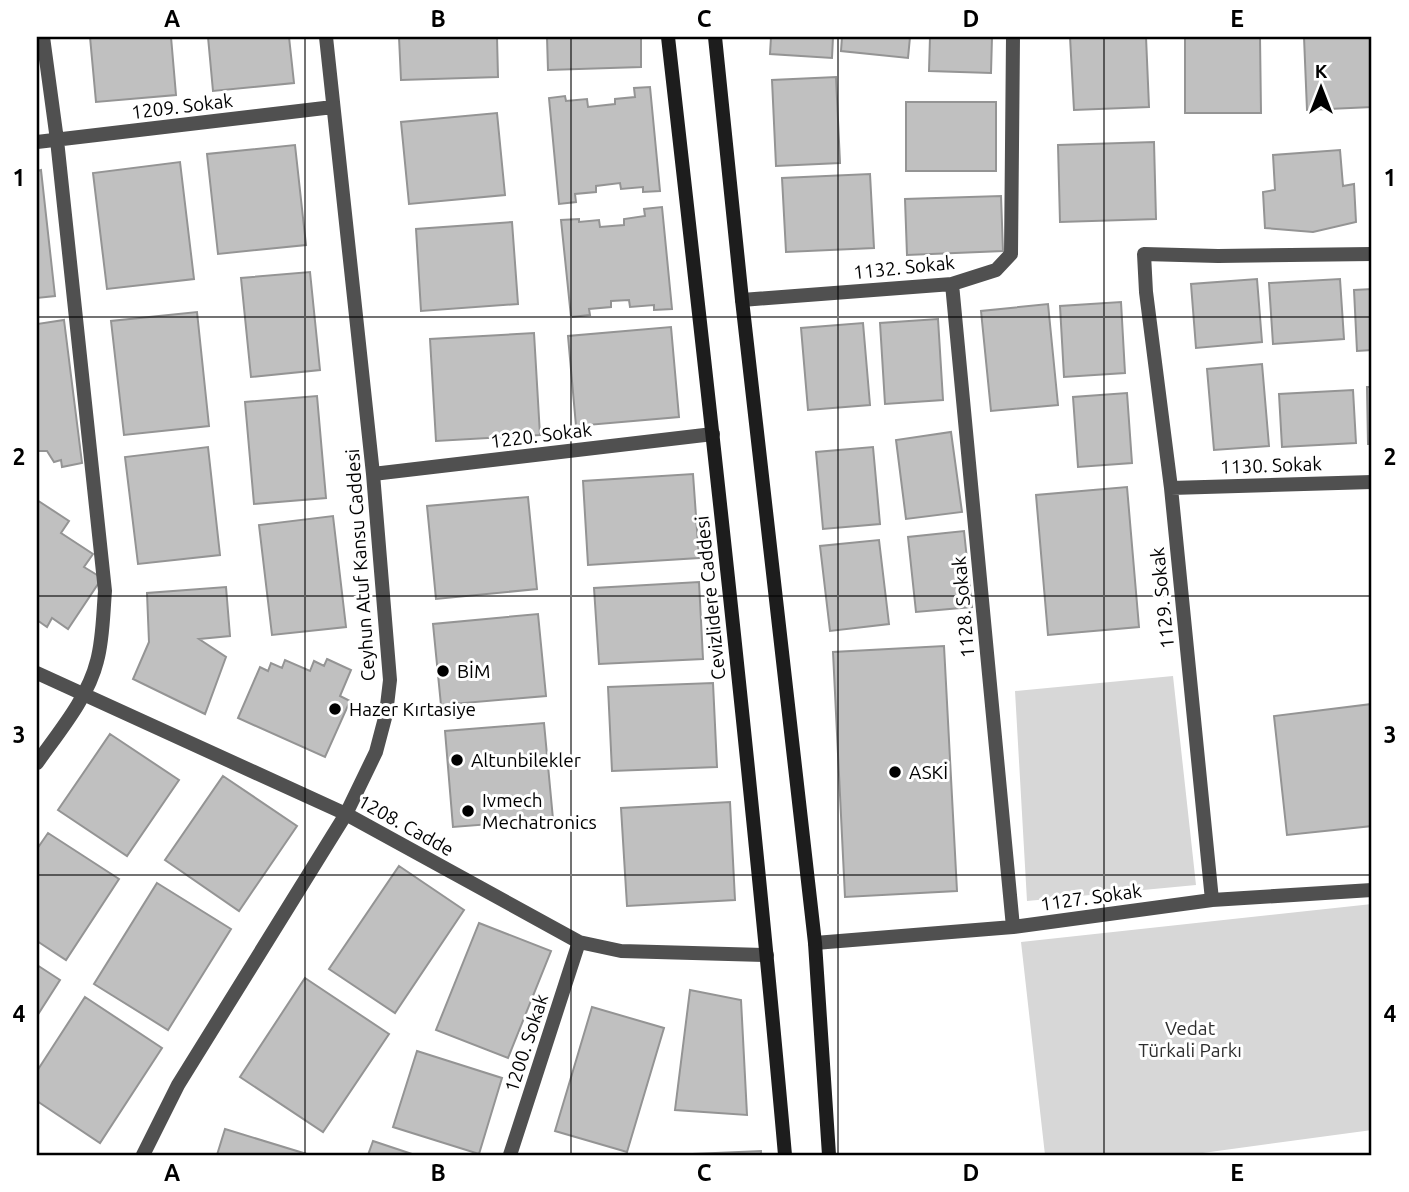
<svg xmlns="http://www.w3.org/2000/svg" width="1409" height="1192" font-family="Ubuntu,sans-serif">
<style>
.green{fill:#d7d7d7}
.building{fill:#c0c0c0;stroke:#949494;stroke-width:2}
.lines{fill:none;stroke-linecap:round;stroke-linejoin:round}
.street{stroke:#505050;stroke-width:14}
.secondary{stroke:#1d1d1d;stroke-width:14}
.grid{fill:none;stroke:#000;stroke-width:2;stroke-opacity:0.55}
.poi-dot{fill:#000;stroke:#fff;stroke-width:2.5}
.labels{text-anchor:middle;stroke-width:6;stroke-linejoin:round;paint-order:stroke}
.street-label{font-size:19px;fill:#000;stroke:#fff}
.poi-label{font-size:19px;fill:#000;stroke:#fff;text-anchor:start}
.park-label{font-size:19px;fill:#2e2e2e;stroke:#fff}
.neatline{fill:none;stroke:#000;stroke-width:2.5}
.grid-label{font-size:23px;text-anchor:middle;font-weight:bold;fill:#000}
</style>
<rect width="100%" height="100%" fill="#fff"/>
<path class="green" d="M1173,676L1196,885L1027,901L1015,691Z
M1372,904V1130L1188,1155H1045L1021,942Z"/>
<path class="building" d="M90,37H171L176,95L96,102Z
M208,37H289L294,83L213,91Z
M399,37H497L498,77L401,80Z
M547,37H641V67L548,70Z
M771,37H833L832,58L770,54Z
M842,37H910L908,58L841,51Z
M930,37H992L991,73L929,71Z
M1070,37H1146L1149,107L1074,110Z
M1185,37H1260L1261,113H1185Z
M1304,37H1371L1372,107L1307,110Z
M836,77L840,163L776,166L772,80Z
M650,87L660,191L643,192V187L621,189L620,183L596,186V192L575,194L576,202L559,204L549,98L565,96L566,101L587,99L588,107L615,104V99L635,97L634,88Z
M906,102H996V171H906Z
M497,113L505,195L409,204L401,122Z
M1154,142L1156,219L1060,222L1058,145Z
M295,145L306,245L218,254L207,154Z
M1340,150L1343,186L1354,184L1356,222L1313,232L1265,228L1263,192L1275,190L1273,155Z
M180,162L194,279L107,289L93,173Z
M41,170L55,296L37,298V171Z
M870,174L874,248L786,252L782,178Z
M1001,196L1003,251L907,255L905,199Z
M662,207L672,309L654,310V305L630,307L629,300L611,301V307L589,309L590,315L571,317L561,220L579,219V222L599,220L600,227L624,225V219L645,216L644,209Z
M512,222L518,304L421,311L416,229Z
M310,272L320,370L251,377L241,278Z
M1257,279L1262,342L1196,348L1191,284Z
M1340,279L1344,339L1273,344L1269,283Z
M1372,289V350L1357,351L1354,290Z
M1121,302L1125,373L1064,377L1060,306Z
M1048,304L1058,405L991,411L981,311Z
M197,312L209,426L124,435L111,321Z
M938,319L943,400L885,404L880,323Z
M64,320L82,463L62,467L61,460L54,462L47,451H38L37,324Z
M863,323L870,405L808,410L801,328Z
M671,327L679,417L576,426L568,336Z
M534,333L540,435L436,441L430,339Z
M1262,364L1269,446L1214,450L1207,369Z
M1367,387H1372V444H1368Z
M1353,390L1356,443L1282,447L1279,394Z
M1127,393L1132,463L1078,467L1073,397Z
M317,396L326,498L254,504L245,402Z
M951,432L962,512L906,519L896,440Z
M208,447L220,555L138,564L125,457Z
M873,447L880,524L823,529L816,452Z
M693,474L699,558L588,565L583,481Z
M1127,487L1139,627L1048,635L1036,495Z
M528,497L537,589L436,599L427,506Z
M37,500L69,521L61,533L93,554L84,567L102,578L68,629L52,618L47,627L37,620Z
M333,516L346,627L272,635L259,525Z
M964,531L972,607L916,612L908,537Z
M879,540L889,624L830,631L820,546Z
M699,582L703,659L599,664L594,588Z
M226,587L230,636L199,639L226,657L205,714L133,679L149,642L147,593Z
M538,614L546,696L441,705L433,624Z
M944,646L957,891L845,897L833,652Z
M327,659L351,670L340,696L350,701L325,757L238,718L260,667L268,671L271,663L282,668L285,660L310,671L314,661L324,666Z
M713,683L717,767L612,771L608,687Z
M1372,704V826L1287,835L1274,716Z
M544,723L553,819L453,827L445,731Z
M110,734L179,780L127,856L58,810Z
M223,776L297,826L239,911L165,860Z
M730,802L735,900L627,906L621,808Z
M48,833L119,879L66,960L37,941V849Z
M399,866L464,910L395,1013L329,969Z
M157,883L231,929L168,1030L94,984Z
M479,923L551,951L508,1058L436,1030Z
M37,965L60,980L37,1016Z
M305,978L389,1034L323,1132L240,1077Z
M690,990L741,1000L747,1115L675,1110Z
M85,997L162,1048L100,1143L37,1101V1071Z
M592,1007L664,1028L627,1152L555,1131Z
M417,1051L502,1078L479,1154L393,1127Z
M225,1129L310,1155H217Z
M373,1141L415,1155H368Z
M761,1151V1155H669Z"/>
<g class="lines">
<path class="street" d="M37,142L333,107
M952,284L1013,927
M742,300L952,284L996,270L1011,254L1013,37
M373,474L713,434
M1171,488L1372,482
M37,673L346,814L579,942L621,951L767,955
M37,763C58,733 88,698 97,661C103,639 103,615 105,591L57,140L43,37
M1212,900L1171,488L1146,292L1144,254L1218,256L1372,254
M815,943L1013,927L1212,900L1372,890
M143,1155L178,1085L346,814L376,752L386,714L390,680L373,474L326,37
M510,1155L579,942"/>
<path class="secondary" d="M668,37C710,409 752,782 785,1155
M715,37L742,300L815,943L829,1155"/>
</g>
<path class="grid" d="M305,37V1155M571,37V1155M838,37V1155M1104,37V1155M37,317H1372M37,596H1372M37,875H1372"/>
<g class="poi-dot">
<circle cx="443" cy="671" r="7"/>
<circle cx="335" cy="709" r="7"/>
<circle cx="457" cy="760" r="7"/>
<circle cx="895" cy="772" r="7"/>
<circle cx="468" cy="811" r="7"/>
</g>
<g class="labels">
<g class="street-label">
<text transform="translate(182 106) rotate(-7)" y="7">1209. Sokak</text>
<text transform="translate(904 267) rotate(-6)" y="7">1132. Sokak</text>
<text transform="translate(541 435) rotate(-7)" y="7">1220. Sokak</text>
<text transform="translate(1271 465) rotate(-2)" y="7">1130. Sokak</text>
<text transform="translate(360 565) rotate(-94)" y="7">Ceyhun Atuf Kansu Caddesi</text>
<text transform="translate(710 598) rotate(-96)" y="7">Cevizlidere Caddesi</text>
<text transform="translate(1162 598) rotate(-96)" y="7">1129. Sokak</text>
<text transform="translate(963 607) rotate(-95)" y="7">1128. Sokak</text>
<text transform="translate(406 825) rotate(29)" y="7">1208. Cadde</text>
<text transform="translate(1091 897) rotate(-8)" y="7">1127. Sokak</text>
<text transform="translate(526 1043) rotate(-72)" y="7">1200. Sokak</text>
</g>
<g class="poi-label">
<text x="457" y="678">BİM</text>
<text x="349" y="716">Hazer Kırtasiye</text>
<text x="471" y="767">Altunbilekler</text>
<text x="909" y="779">ASKİ</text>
<text x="482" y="807">Ivmech<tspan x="482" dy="22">Mechatronics</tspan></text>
</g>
<g class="park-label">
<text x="1190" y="1035">Vedat<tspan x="1190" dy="22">Türkali Parkı</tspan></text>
</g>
</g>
<rect width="1409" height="1192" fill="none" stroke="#ffffff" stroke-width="77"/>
<g transform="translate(1321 88)" stroke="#ffffff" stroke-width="5" paint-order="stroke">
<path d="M0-5L12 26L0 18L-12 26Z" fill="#000000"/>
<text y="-10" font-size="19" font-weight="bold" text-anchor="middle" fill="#000000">K</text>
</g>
<rect x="38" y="38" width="1332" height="1116" class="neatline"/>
<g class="grid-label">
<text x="172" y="27">A</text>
<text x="438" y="27">B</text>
<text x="704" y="27">C</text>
<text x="971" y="27">D</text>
<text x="1237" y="27">E</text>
<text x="19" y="186">1</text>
<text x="1390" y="186">1</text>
<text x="19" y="465">2</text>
<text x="1390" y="465">2</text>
<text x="19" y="743">3</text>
<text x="1390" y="743">3</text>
<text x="19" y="1022">4</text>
<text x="1390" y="1022">4</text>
<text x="172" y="1181">A</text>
<text x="438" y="1181">B</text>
<text x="704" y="1181">C</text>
<text x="971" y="1181">D</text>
<text x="1237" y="1181">E</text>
</g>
</svg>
